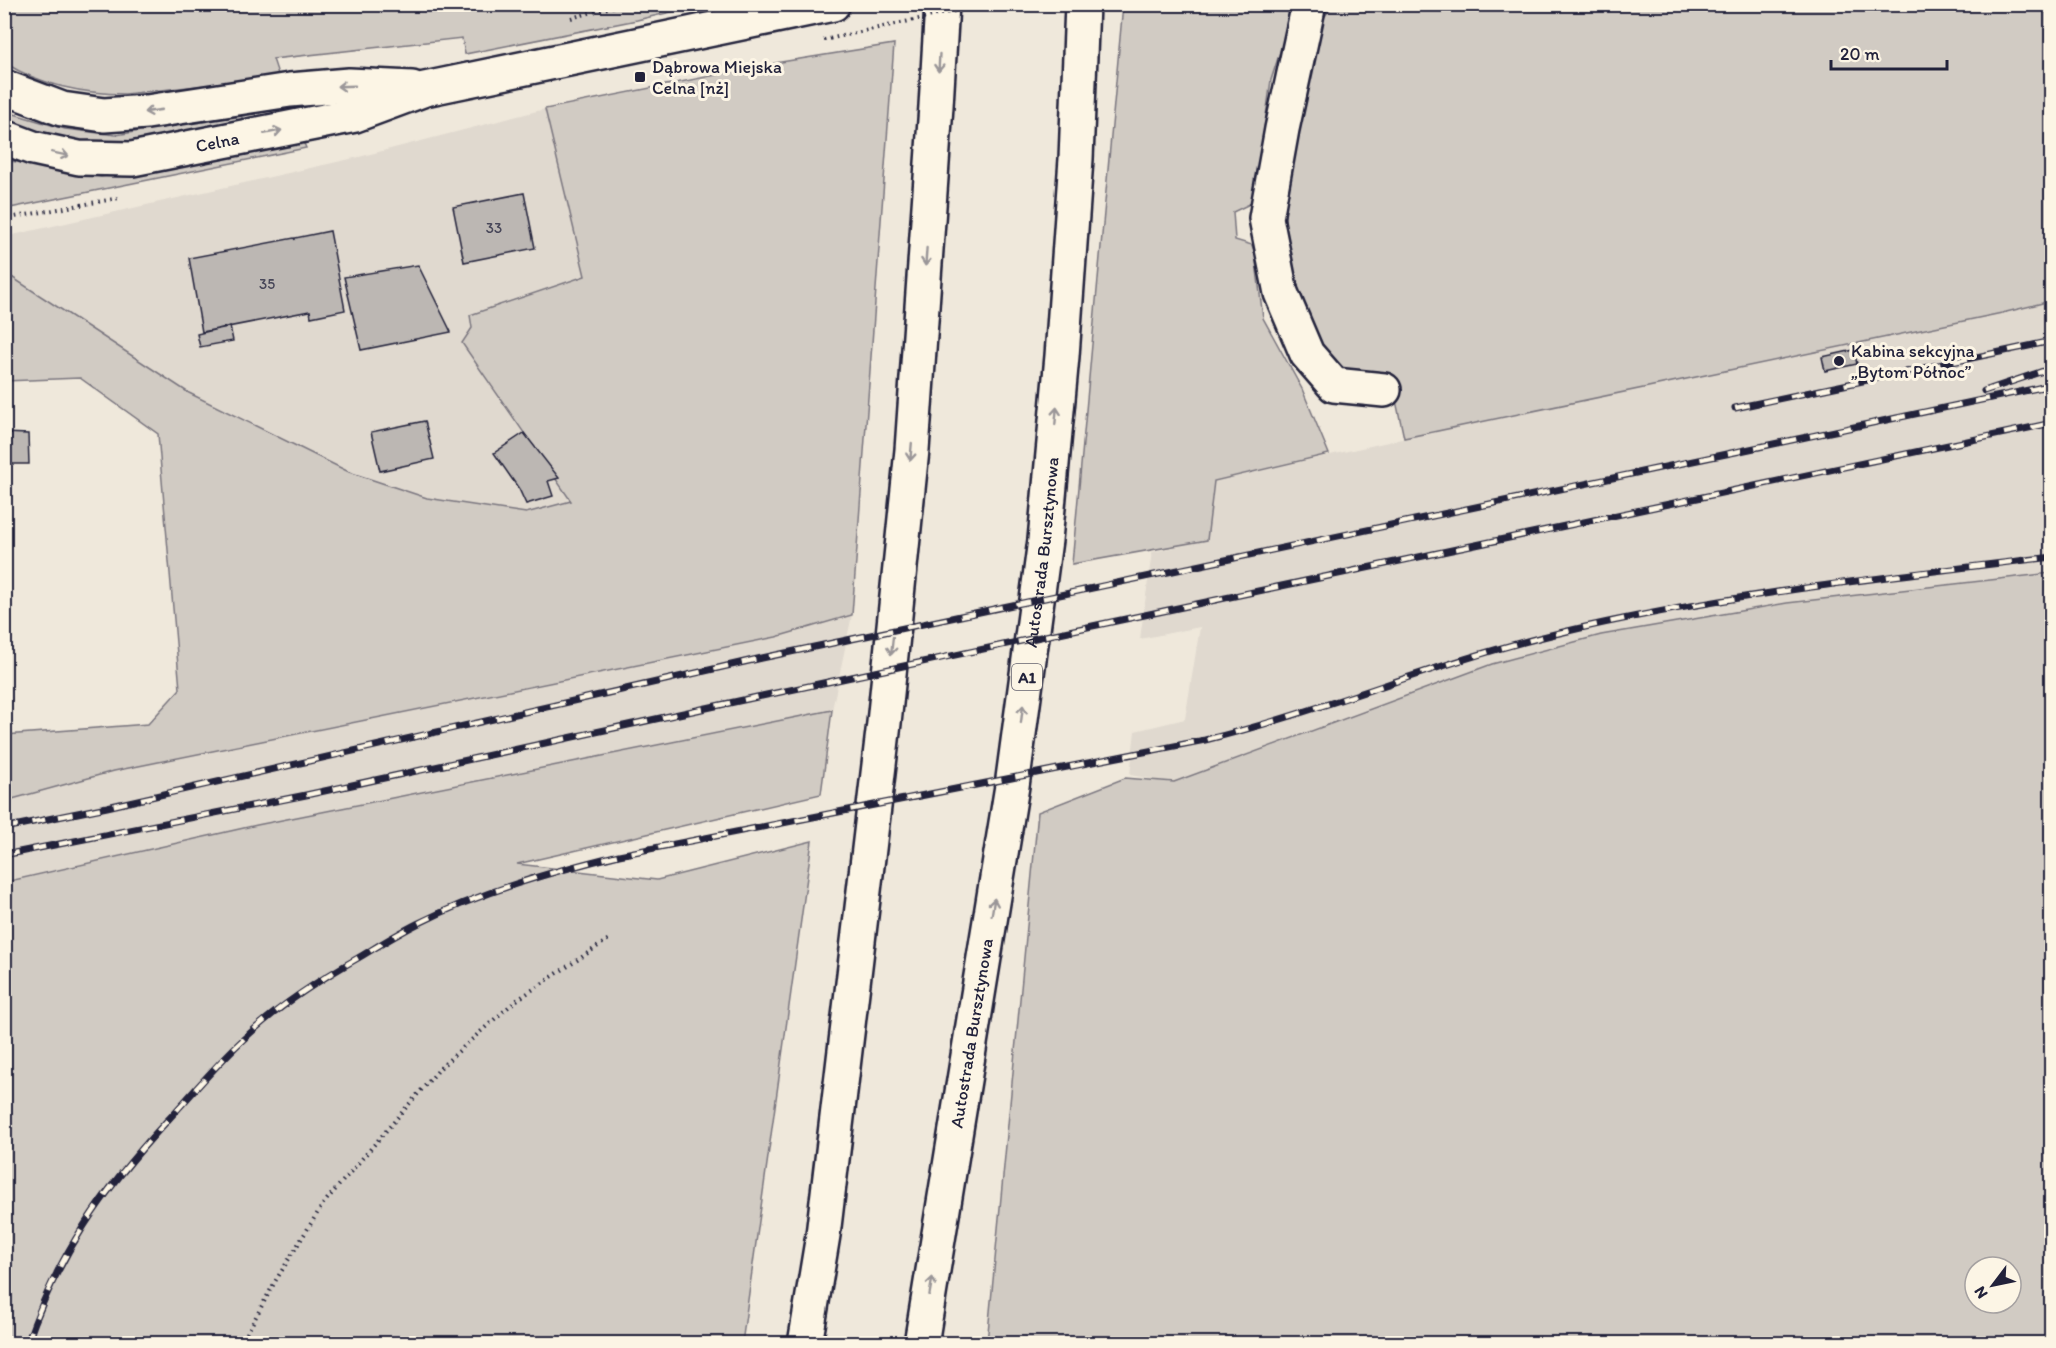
<svg xmlns="http://www.w3.org/2000/svg" width="2056" height="1348" font-family="Itim,sans-serif">
<style>
.built{fill:#e0d9cf}
.green{fill:#d1cbc3;stroke:#7a767f;stroke-width:1.5;fill-rule:evenodd}
.building{fill:#bcb7b3;stroke:#22223b;stroke-width:1.5}
.lines{fill:none;stroke-linecap:round;stroke-linejoin:round}
.minor-casing{stroke:#22223b;stroke-width:38}
.highway-casing{stroke:#22223b;stroke-width:38}
.path{stroke:#22223b;stroke-width:4;stroke-dasharray:1.5 4.5;stroke-linecap:butt}
.minor{stroke:#fcf5e5;stroke-width:33}
.highway{stroke:#fcf5e5;stroke-width:33}
.rail-casing{stroke:#22223b;stroke-width:7}
.rail{stroke:#fcf5e5;stroke-width:4.5;stroke-dasharray:14;stroke-linecap:butt}
.path-bridge{stroke:#22223b;stroke-width:4;stroke-dasharray:1.5 4.5;stroke-linecap:butt}
.oneway{stroke:#9a9698}
.poi-dot{fill:#22223b;stroke:#fcf5e5;stroke-width:2}
.labels{text-anchor:middle;stroke-width:6;stroke-linejoin:round;paint-order:stroke}
.number-label{font-size:15px;fill:#484759}
.shield{fill:#fcf5e5;stroke:#63616e;stroke-width:1.5}
.shield-label{font-size:16px;font-weight:bold;fill:#22223b}
.poi-label{font-size:18px;fill:#22223b;stroke:#fcf5e5;text-anchor:start}
.street-label{font-size:18px;fill:#22223b;stroke:#fcf5e5}
</style>
<rect width="100%" height="100%" fill="#efe8db"/>
<filter id="ink" filterUnits="userSpaceOnUse"><feTurbulence type="fractalNoise" baseFrequency=".0167" numOctaves="2"/><feDisplacementMap in="SourceGraphic" scale="12" xChannelSelector="R" yChannelSelector="G"/><feConvolveMatrix kernelMatrix="1 2 1 2 8 2 1 2 1" color-interpolation-filters="sRGB"/></filter>
<g filter="url(#ink)">
<path class="built" d="M545,109L585,276L470,315L571,502L526,513L427,498L349,472L189,393L5,272L4,237L359,157Z
M2051,301V573L1787,603L1601,635L1492,664L1174,783L1130,775L1135,731L1185,719L1200,627L1140,639L1152,552L1207,540L1214,481L1482,421L2002,313Z
M852,615L832,710L257,825L5,882V801L114,771L776,637Z"/>
<path class="green" d="M4,5H701L637,20L465,54L462,38L273,59L279,77L125,94C84,94 40,85 5,63Z
M1123,5H1295L1271,80L1254,202L1233,212L1235,240L1252,245L1255,254L1263,318L1302,389L1329,454L1214,481L1207,540L1072,564Z
M1333,5H2051V301L2002,313L1404,438L1391,377L1366,371L1344,369L1328,358L1290,292L1285,220L1289,145L1315,30Z
M894,44L852,615L776,637L114,771L5,801V735L148,724L180,689L158,434L80,378L5,381L4,272L189,393L349,472L427,498L526,513L571,501L462,343L472,328L470,315L585,276L545,109L781,62Z
M14,114L65,129L116,135L240,115L244,120L242,123C175,136 114,154 46,134C34,130 21,128 11,122V116Z
M303,141L306,148L5,209V160L101,177Z
M2051,573V1343H987L1038,812L1125,778L1174,782L1492,664L1601,635L1787,603ZM1975,1267H2011V1303H1975Z
M832,710L821,794L517,864L657,880L812,841L742,1343H5V882L257,825Z"/>
<path class="building" d="M524,193L535,248L464,262L453,207Z
M330,231L345,310L311,317L310,311L202,332L189,258L294,238L295,240V238Z
M418,265L451,332L361,350L344,277Z
M230,326L233,341L200,347L197,334Z
M1854,350L1857,364L1825,371L1822,357Z
M425,421L434,459L380,471L371,432Z
M4,433L28,434L29,464H4Z
M524,433L559,478L548,481L553,496L526,504L519,489L494,453Z"/>
<g class="lines">
<defs>
<g id="minor">
<path d="M1309,4L1282,129L1266,218L1281,293L1307,354L1334,385L1384,390"/>
<path d="M4,87L62,109L104,115L147,112L290,90L349,85L412,88"/>
<path id="s1" d="M4,137L33,148L79,158L132,159L355,115L425,89L833,4"/>
</g>
<g id="highway">
<path d="M805,1344L823,1235L884,723L912,450L936,106L942,4"/>
<path id="s2" d="M921,1344L1012,786L1045,540L1062,356L1076,159L1082,4"/>
</g>
</defs>
<use href="#minor" class="minor-casing"/>
<use href="#highway" class="highway-casing"/>
<path class="path" d="M571,18L623,4
M4,219L119,198
M241,1344L276,1280L323,1204L442,1066L514,1002L609,939"/>
<use href="#minor" class="minor"/>
<use href="#highway" class="highway"/>
<defs>
<path id="rail" d="M1984,391L2052,368
M1735,408L2052,341
M4,828L107,807L762,658L2052,385
M4,855L306,795L757,697L2052,423
M27,1344C57,1256 103,1190 166,1122C193,1093 218,1062 247,1036C280,1005 319,980 358,958C378,946 397,934 417,924C481,892 550,872 619,855L1205,740C1324,711 1437,662 1555,634C1719,595 1885,577 2052,557"/>
</defs>
<use href="#rail" class="rail-casing"/>
<use href="#rail" class="rail"/>
<path class="path-bridge" d="M824,40L986,4"/>
</g>
<defs><path id="oneway-shaft" d="M-6 0H5M1.5-3L5.5 0L1.5 3" fill="none" stroke-width="1.6" stroke-linecap="round" stroke-linejoin="round" transform="scale(1.5)"/></defs>
<g class="oneway">
<use href="#oneway-shaft" transform="translate(939 63) rotate(93)"/>
<use href="#oneway-shaft" transform="translate(346 86) rotate(178)"/>
<use href="#oneway-shaft" transform="translate(153 111) rotate(172)"/>
<use href="#oneway-shaft" transform="translate(273 132) rotate(-11)"/>
<use href="#oneway-shaft" transform="translate(60 154) rotate(12)"/>
<use href="#oneway-shaft" transform="translate(926 257) rotate(94)"/>
<use href="#oneway-shaft" transform="translate(1056 416) rotate(-85)"/>
<use href="#oneway-shaft" transform="translate(911 452) rotate(95)"/>
<use href="#oneway-shaft" transform="translate(892 646) rotate(96)"/>
<use href="#oneway-shaft" transform="translate(1022 714) rotate(-83)"/>
<use href="#oneway-shaft" transform="translate(993 907) rotate(-81)"/>
<use href="#oneway-shaft" transform="translate(931 1286) rotate(-80)"/>
</g>
</g>
<g class="poi-dot">
<rect x="634" y="71" width="12" height="12" rx="3"/>
<circle cx="1839" cy="361" r="6"/>
</g>
<g class="labels">
<g class="number-label">
<text x="494" y="233">33</text>
<text x="267" y="289">35</text>
</g>
<rect class="shield" x="1012" y="664" width="30" height="26" rx="4.5"/>
<g class="shield-label">
<text x="1027" y="683">A1</text>
</g>
<g class="poi-label">
<text x="652" y="73">Dąbrowa Miejska<tspan x="652" dy="21">Celna [nż]</tspan></text>
<text x="1851" y="357">Kabina sekcyjna<tspan x="1851" dy="21">„Bytom Północ”</tspan></text>
</g>
<g class="street-label">
<text dy="6" stroke="none"><textPath href="#s1" startOffset="218">Celna</textPath></text>
<text dy="6" stroke="none"><textPath href="#s2" startOffset="801">Autostrada Bursztynowa</textPath></text>
<text dy="6" stroke="none"><textPath href="#s2" startOffset="315">Autostrada Bursztynowa</textPath></text>
</g>
</g>
<rect width="2056" height="1348" fill="none" stroke="#fcf5e5" stroke-width="24"/>
<rect x="12" y="12" width="2032" height="1324" fill="none" stroke="#22223b" stroke-width="2" filter="url(#ink)"/>
<g transform="translate(1993 1285) rotate(238)"><circle r="28" fill="#fcf5e5" stroke="#a5a1a1" stroke-width="1.5"/>
<path d="M0-4.5L10 22L0 15L-10 22Z" fill="#22223b"/>
<text y="-9" font-size="16" font-weight="bold" text-anchor="middle" fill="#22223b">N</text>
</g>
<path d="M1831 60v9h116v-9" fill="none" stroke="#22223b" stroke-width="3"/>
<text x="1840" y="60" font-size="18" fill="#22223b" stroke="#fcf5e5" stroke-width="4.5" paint-order="stroke">20 m</text>
</svg>
